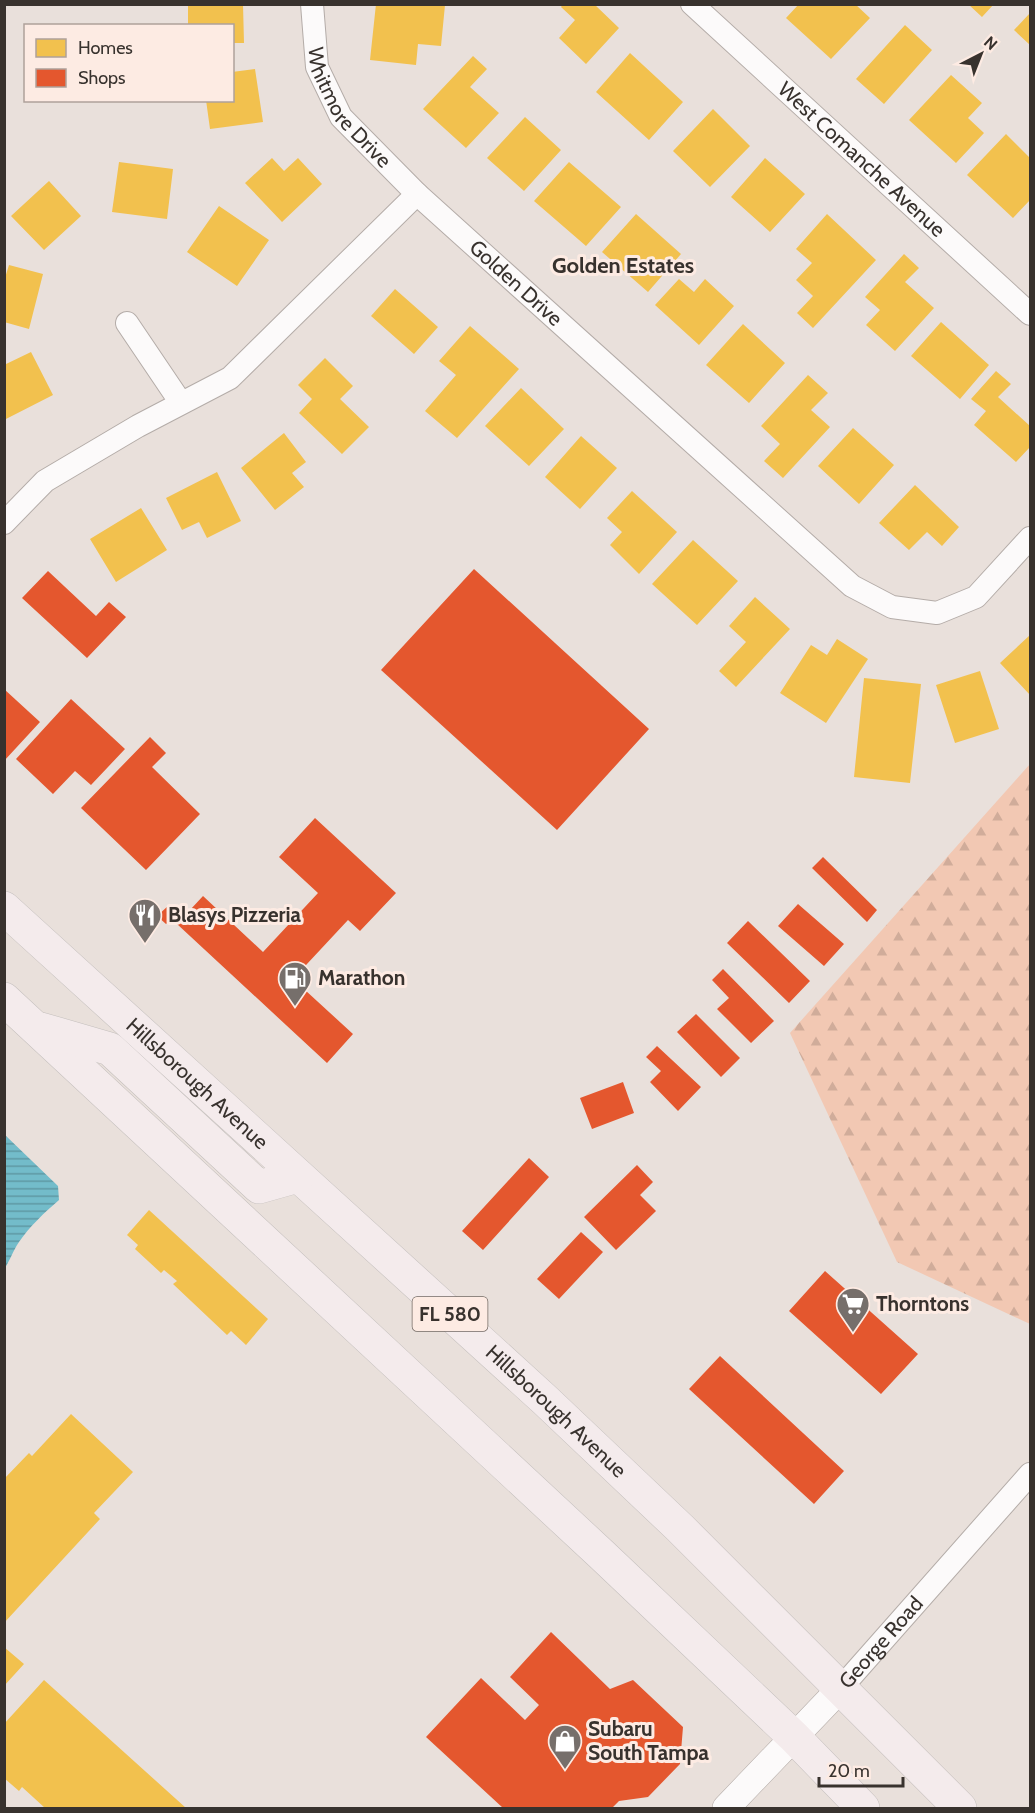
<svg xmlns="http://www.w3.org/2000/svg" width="1035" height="1813" font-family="Cabin,sans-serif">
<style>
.forest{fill:url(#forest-firs)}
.water{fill:url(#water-rules)}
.homes{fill:#f2c14e}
.shops{fill:#e4572e}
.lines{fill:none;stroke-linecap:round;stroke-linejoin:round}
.minor-casing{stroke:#b4aca8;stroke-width:24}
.tertiary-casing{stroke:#b4aca8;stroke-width:28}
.primary-casing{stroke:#c4bfbd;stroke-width:34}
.minor{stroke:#fcfafa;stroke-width:22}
.tertiary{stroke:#fcfafa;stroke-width:27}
.primary{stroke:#f4ebec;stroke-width:33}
.labels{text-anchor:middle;stroke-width:6;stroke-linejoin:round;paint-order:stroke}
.shield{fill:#fdebe3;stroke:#736a64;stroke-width:1.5}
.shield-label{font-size:20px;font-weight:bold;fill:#38322e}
.street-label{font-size:21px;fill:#38322e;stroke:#fdebe3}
.poi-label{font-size:21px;font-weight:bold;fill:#38322e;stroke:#fdebe3;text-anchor:start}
.neighbourhood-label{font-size:22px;font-weight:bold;fill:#38322e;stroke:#fdebe3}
</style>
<defs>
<pattern id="forest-firs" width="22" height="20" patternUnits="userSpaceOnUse" patternTransform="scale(1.5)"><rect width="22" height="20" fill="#f2c8b3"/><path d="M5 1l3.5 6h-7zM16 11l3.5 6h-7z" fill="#d0ac9a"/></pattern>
<pattern id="water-rules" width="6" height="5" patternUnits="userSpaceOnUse" patternTransform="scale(1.5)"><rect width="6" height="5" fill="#73bcca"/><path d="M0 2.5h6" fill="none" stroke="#5f99a4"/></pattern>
</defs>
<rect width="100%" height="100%" fill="#e9e0db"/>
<path class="forest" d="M1030,764V1324L897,1262L790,1033Z"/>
<path class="water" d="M5,1135L58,1186L59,1200C45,1212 29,1227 19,1242C13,1251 10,1260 5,1268Z"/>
<path class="homes" d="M188,4H243L244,43H232V26H188Z
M376,4L445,5L441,46L418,44L416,65L370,60Z
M563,4H594L619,28L586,64L559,38L575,20L561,7Z
M799,4H855L870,18L831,59L786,18Z
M968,4H994L982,17Z
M1030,13V45L1014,30Z
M905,25L932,50L884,104L856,79Z
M630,53L683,102L649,140L596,92Z
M473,56L487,69L470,87L499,113L466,148L423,109Z
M255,69L263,122L210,129L206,100H232V72Z
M951,75L982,103L968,118L984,133L956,163L909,120Z
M713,109L750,146L710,187L673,151Z
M525,117L561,150L524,191L487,158Z
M1006,134L1030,158V200L1013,218L967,175Z
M272,158L284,171L298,158L322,184L282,222L245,183Z
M765,158L805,194L770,232L731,197Z
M119,162L173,169L167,219L112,212Z
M569,162L621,207L586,246L534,201Z
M49,181L81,216L44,250L11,216Z
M219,206L269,240L237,286L187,252Z
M636,214L681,254L648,292L602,252Z
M827,214L876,260L813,328L797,313L813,296L796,280L812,263L796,249Z
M904,254L919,268L905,282L934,308L895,351L866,325L880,310L865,297Z
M9,265L43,274L29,329L4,322V281Z
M679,279L694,292L705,279L734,306L699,345L655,305Z
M395,289L438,327L414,354L371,316Z
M941,322L989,365L960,399L911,356Z
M743,324L785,363L749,403L706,365Z
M470,326L519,369L457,438L425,411L456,375L439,361Z
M31,352L53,395L4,420V365Z
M325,358L353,386L340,399L369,427L342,454L299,413L312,399L298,385Z
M996,371L1011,384L998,397L1030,426V447L1016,462L974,425L986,411L971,399Z
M808,375L828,393L811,410L830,427L783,478L764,461L780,444L761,426Z
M521,388L564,429L529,466L485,426Z
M853,428L894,465L859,504L818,466Z
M284,433L306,462L292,473L304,487L275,510L241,468Z
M581,436L617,468L580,509L545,477Z
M217,472L241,521L207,538L199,522L182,530L166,498Z
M915,485L959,527L942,546L927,532L909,550L879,523Z
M632,491L677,532L639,574L610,545L622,532L607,518Z
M141,508L167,550L116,582L90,539Z
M693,540L738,581L697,625L652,584Z
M755,597L790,629L736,687L719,671L746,642L729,626Z
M1030,635V695L1000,663Z
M837,639L868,659L826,723L780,693L811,645L827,655Z
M980,671L999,729L955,743L936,685Z
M864,678L921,684L910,783L854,777Z
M149,1210L268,1319L246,1345L231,1331L227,1335L173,1284L177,1281L164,1270L161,1273L135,1249L138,1245L127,1235Z
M71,1414L133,1472L94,1513L100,1519L4,1623V1479L29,1453L32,1456Z
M4,1647L24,1664L4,1686Z
M44,1680L186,1808H45L22,1787L19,1791L4,1778V1724Z"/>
<path class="shops" d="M474,569L649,729L557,830L381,670Z
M48,571L96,616L109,602L126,617L87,658L22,598Z
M4,689L40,722L4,761Z
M71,699L125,749L91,785L75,771L53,794L16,759Z
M150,737L166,753L152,767L200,814L146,870L81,808Z
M315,818L396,893L360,931L348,920L293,979L353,1034L327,1063L177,924L203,896L263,952L318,893L279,857Z
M823,857L877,910L867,922L812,868Z
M798,904L844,944L824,966L778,926Z
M168,906L176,914L166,924L157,916Z
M748,921L810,981L789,1003L727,943Z
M723,969L774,1021L751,1043L717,1009L729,998L712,980Z
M696,1014L740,1058L721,1077L677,1032Z
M657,1046L701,1087L678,1111L650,1082L661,1071L646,1057Z
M623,1082L634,1113L592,1129L580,1098Z
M529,1158L549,1177L483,1250L462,1231Z
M637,1165L653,1182L640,1195L656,1211L616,1250L584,1217Z
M581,1232L603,1252L559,1299L537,1279Z
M825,1271L918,1354L881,1394L789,1311Z
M720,1356L844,1471L814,1504L689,1389Z
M551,1632L610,1689L633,1680L683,1727L680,1764L648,1797L619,1801L612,1808H503L426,1737L481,1678L525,1720L539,1705L510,1677Z"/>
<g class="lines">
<defs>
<g id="minor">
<path id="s1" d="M312,4L317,67L341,117L417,194L852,586L892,607L937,613L976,597L1030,538"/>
<path id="s2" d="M692,4L1030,314"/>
<path d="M127,323L181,403"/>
<path d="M4,523L45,481L138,426L230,378L417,194"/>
<path id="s3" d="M840,1689L1030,1474"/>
</g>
<path id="tertiary" d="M726,1808L840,1689"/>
<g id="primary">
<path id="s4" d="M4,908L545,1400L680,1528L960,1808"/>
<path d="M4,999L601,1554L794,1737L863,1808"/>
<path d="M41,1029L110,1049L259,1187L298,1176"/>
</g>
</defs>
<use href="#minor" class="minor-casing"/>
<use href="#tertiary" class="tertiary-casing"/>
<use href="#primary" class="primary-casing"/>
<use href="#minor" class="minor"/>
<use href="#tertiary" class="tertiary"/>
<use href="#primary" class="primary"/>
</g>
<defs>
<symbol id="restaurant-pin" viewBox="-11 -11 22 30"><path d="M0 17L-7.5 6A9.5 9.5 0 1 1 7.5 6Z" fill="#766f6b" stroke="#fdebe3"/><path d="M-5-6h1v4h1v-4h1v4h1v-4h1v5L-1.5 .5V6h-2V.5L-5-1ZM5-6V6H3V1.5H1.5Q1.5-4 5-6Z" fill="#fff"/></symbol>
<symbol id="fuel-pin" viewBox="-11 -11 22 30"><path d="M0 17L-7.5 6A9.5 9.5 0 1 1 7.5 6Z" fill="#766f6b" stroke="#fdebe3"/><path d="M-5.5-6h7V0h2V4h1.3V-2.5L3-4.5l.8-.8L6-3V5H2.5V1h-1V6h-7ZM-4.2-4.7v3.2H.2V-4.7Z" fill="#fff"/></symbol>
<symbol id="supermarket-pin" viewBox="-11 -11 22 30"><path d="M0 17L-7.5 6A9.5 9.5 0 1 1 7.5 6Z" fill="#766f6b" stroke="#fdebe3"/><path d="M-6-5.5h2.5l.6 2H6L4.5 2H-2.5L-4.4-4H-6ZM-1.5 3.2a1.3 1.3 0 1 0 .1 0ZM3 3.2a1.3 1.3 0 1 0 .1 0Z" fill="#fff"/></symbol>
<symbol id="shop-pin" viewBox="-11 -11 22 30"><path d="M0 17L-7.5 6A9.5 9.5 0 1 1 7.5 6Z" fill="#766f6b" stroke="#fdebe3"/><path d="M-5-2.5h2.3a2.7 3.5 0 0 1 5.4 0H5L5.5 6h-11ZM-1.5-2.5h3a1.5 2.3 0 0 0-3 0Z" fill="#fff"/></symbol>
</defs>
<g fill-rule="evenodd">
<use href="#restaurant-pin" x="126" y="896" width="38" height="52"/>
<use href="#fuel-pin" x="276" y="959" width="38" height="52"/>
<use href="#supermarket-pin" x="834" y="1285" width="38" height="52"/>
<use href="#shop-pin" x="546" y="1722" width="38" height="52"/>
</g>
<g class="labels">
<rect class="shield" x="412.5" y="1297" width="75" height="34" rx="4.5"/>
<g class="shield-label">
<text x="450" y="1321">FL 580</text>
</g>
<g class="street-label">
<text dy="7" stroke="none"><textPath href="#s1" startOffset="114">Whitmore Drive</textPath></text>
<text dy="7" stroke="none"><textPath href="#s2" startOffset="230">West Comanche Avenue</textPath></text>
<text dy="7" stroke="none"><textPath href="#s1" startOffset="360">Golden Drive</textPath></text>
<text dy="7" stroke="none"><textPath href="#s4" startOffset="261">Hillsborough Avenue</textPath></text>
<text dy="7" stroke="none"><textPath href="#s4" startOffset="747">Hillsborough Avenue</textPath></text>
<text dy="7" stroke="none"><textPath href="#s3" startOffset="62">George Road</textPath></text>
</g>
<g class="poi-label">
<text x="168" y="922">Blasys Pizzeria</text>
<text x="318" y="985">Marathon</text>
<text x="876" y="1311">Thorntons</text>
<text x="588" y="1736">Subaru<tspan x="588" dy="24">South Tampa</tspan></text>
</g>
<g class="neighbourhood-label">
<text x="623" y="273">Golden Estates</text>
</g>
</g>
<rect width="1035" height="1813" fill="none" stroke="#38322e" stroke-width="12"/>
<rect x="24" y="24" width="210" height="78" fill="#fdebe3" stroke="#aea19b" stroke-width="1.5"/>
<rect x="36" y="39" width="30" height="18" fill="#f2c14e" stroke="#aea19b" stroke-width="1.5"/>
<text x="78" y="54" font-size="18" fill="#38322e">Homes</text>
<rect x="36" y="69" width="30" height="18" fill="#e4572e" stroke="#aea19b" stroke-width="1.5"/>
<text x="78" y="84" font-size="18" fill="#38322e">Shops</text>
<g transform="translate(981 54) rotate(42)" stroke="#fdebe3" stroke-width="4.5" paint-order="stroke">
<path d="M0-4.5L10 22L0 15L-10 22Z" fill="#38322e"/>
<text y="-9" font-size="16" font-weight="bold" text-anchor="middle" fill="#38322e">N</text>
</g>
<path d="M819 1777v9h84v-9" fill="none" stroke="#38322e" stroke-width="3"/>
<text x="828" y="1777" font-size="18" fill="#38322e" stroke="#fdebe3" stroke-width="4.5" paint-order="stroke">20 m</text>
</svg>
